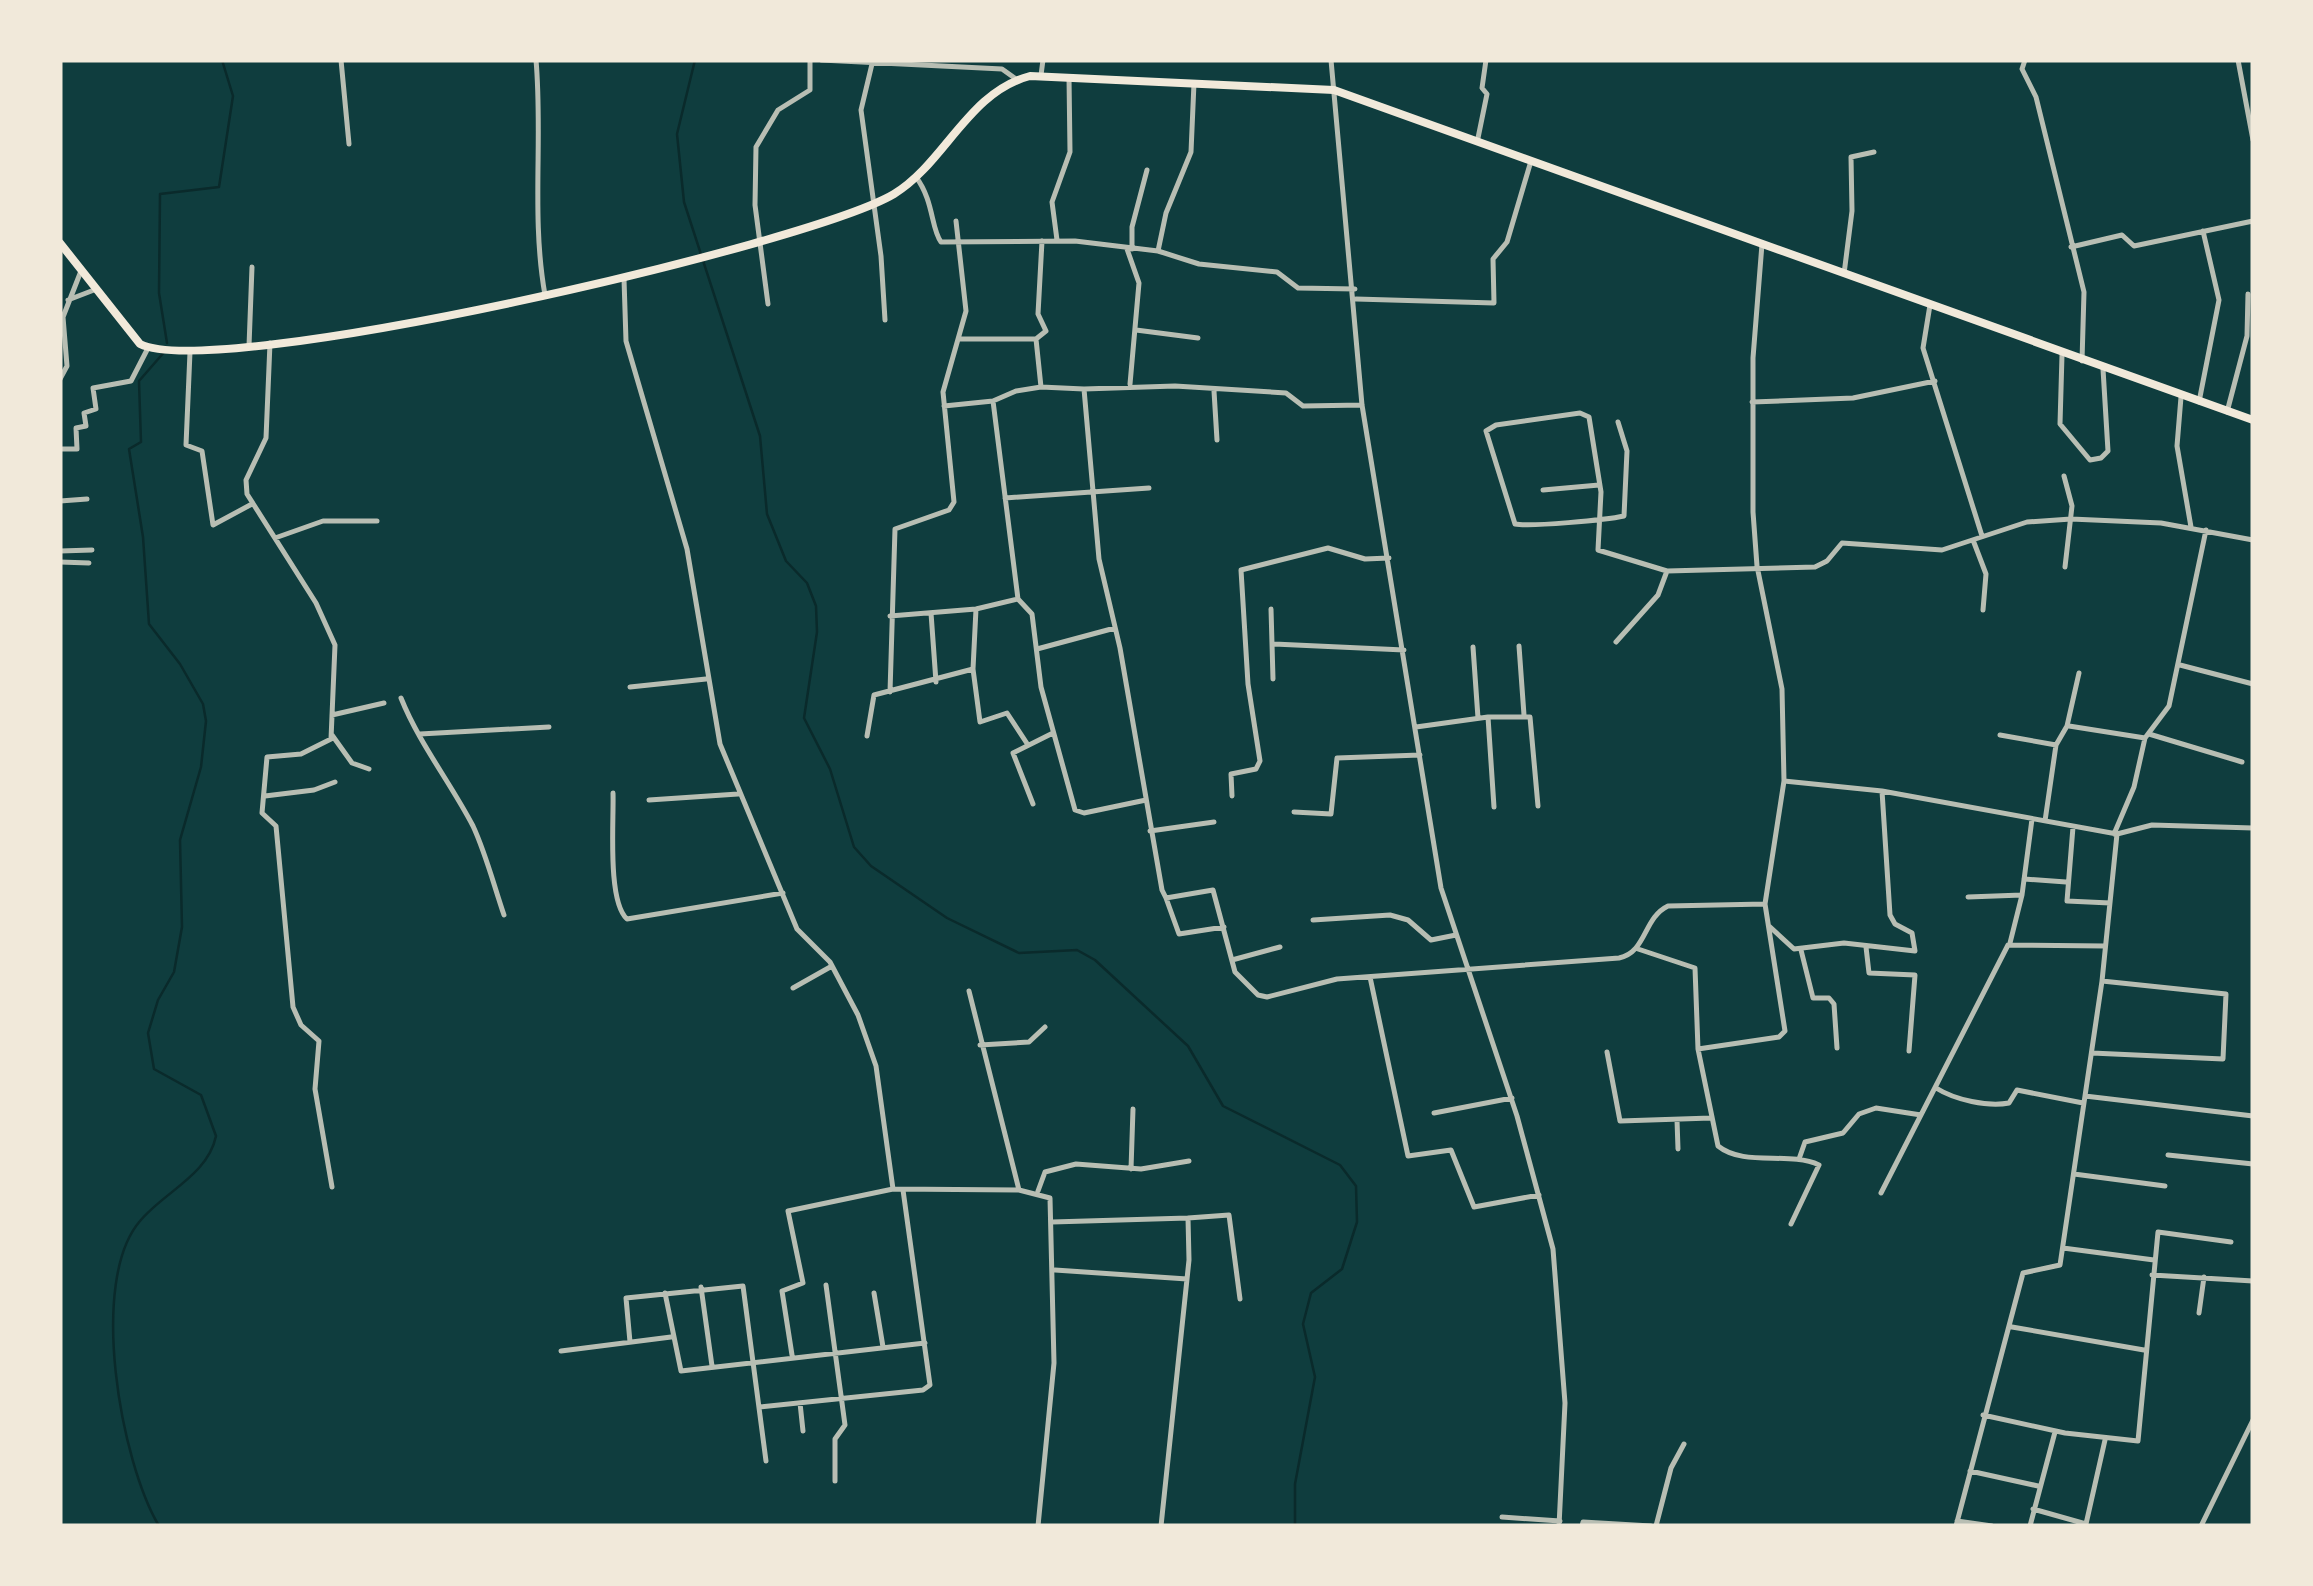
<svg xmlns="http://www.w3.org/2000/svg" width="2313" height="1586" font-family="'DejaVu Sans',sans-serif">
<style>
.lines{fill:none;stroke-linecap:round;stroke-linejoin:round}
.stream{stroke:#0a2a2b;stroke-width:2.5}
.minor{stroke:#b8beb3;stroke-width:5}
.tertiary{stroke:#b8beb3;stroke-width:5}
.trunk{stroke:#f1e9da;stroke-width:8}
</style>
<rect width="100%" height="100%" fill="#0f3d3e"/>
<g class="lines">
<path class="stream" d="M695,60L677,134L684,202L760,436L767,514L786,561L807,583L816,606L817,632L804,718L830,769L854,847L871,866L947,918L1019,953L1077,950L1095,960L1188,1046L1223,1106L1340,1165L1356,1186L1357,1222L1342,1269L1311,1293L1303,1324L1315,1377L1295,1484V1526
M167,343L159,293L160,194L219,187L233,96L222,60
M159,1526C121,1463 88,1281 140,1221C164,1192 208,1175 216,1136L201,1095L154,1069L148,1033L158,1000L174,972L182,927L180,840L201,767L206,721L203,704L180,664L149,624L143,537L129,449L141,442L139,381L166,350"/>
<path class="minor" d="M341,60L349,144
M536,60C543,139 531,217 545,295
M821,60L1002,69L1016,79
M1331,60L1362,405L1441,888L1517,1116L1553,1249L1565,1403L1559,1526
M2025,60L2022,69L2036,97L2084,292L2082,361
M2238,60L2253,140
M872,64L861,110L881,256L885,320
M1478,138L1487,94L1482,88L1486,60
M916,177C934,201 931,229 941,242L1075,241L1158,251L1199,264L1277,272L1298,288L1355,289
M1057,240L1052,202L1070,152L1069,77
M2071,247L2122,235L2134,246L2253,221
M1127,249L1139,283L1130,384
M1132,249V227L1147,170
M1158,251L1166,213L1191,152L1194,83
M1844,274L1852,211L1851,157L1874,152
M624,279L626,341L687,549L720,744L797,929L830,962L858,1015L876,1066L893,1189L1019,1190L1050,1198L1054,1363L1038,1526
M1356,299L1494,303L1493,259L1507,242L1531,161
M68,300L94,290
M768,304L755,205L756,147L778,110L810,90V60
M1930,305L1923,348L1982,536
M1136,330L1198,338
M959,339H1036L1041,387L1084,389L1099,559L1120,648L1162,890L1166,898L1213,890L1235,972L1258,995L1267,997L1337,979L1619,958C1647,952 1643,918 1668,906L1765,904L1784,781L1782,689L1757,566L1753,512V358L1762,244
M1036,339L1046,331L1038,314L1042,241
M270,343L266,438L246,480L247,494L316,603L335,645L331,739L301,754L267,757L262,813L276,826L293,1007L301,1025L319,1041L315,1089L332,1187
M249,346L252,267
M190,352L186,445L202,451L213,525L252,504
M2062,355L2060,424L2090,460L2101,458L2108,451L2103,369
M60,379L67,366L63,317L81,271
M1084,389L1175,386L1286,393L1303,406L1362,405
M1214,391L1217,440
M2181,397L2177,446L2191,527
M1752,402L1853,398L1935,381
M2199,402L2219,300L2203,231
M944,406L993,401L1016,391L1041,387
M2227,412L2247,336L2248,294
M1618,422L1627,451L1624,516C1606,520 1530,527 1515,524L1486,431L1496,425L1580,413L1589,417L1601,492L1598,550L1667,571L1815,567L1827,561L1842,543L1942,550L2027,522L2071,519L2161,523L2253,540
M60,449H77L76,428L86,426L84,413L96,409L93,388L131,381L148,348
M2064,476L2072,506L2065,567
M1543,490L1599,485
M1005,498L1149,488
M60,501L87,499
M275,538L323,521H377
M1973,540L1986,574L1983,610
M60,551L92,550
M60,562L89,563
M1018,599L1032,614L1041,687L1075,810L1084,813L1146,800
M1271,609L1273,679
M931,613L936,682
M890,616L976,609L1018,599L993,401
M1616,642L1658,595L1667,571
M1274,644L1404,650
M1519,646L1524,715
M1473,647L1478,718
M1037,649L1115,628
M2180,665L2253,684
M973,669L980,722L1007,713L1028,745
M630,687L706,679
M890,692L895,529L949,510L954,502L943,392L966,311L956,221
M401,698C419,743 450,782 473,826C486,854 494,886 504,915
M332,715L384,703
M1488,717L1494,807
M2069,726L2145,738
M1416,727L1488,717H1530L1538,806
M420,734L549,727
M2149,734L2242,762
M332,735L352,763L369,769
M2000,735L2056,745
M867,736L874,695L973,669L976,609
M1784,781L1882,791L2117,834L2152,825L2253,828
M613,793C614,820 607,901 627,919L783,893
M265,796L314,790L335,782
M1232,796L1231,774L1256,769L1260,761L1248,684L1241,570L1328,548L1365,559L1389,558
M649,800L738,794
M1033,804L1013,753L1053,733
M1294,812L1331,814L1337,758L1420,755
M2045,821L2056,745L2067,726L2079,673
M2073,827L2067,901L2110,903
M1150,831L1214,822
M2114,834L2134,787L2145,738L2169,706L2206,530
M2024,879L2066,882
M1968,897L2022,895L2032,819
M1166,898L1179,934L1224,927
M1313,920L1390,915L1408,920L1431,940L1456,935
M1769,926L1794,949L1844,943L1915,951L1912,933L1895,924L1890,915L1882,791
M2010,943L2022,895
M1866,947L1869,973L1915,975L1909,1051
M1638,949L1695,968L1698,1049L1718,1146C1744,1167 1789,1151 1819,1165L1791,1224
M1801,950L1813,998H1829L1834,1004L1837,1048
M1232,960L1280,947
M1370,977L1408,1156L1451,1150L1474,1207L1539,1195
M793,988L832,966
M969,991L1019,1190
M980,1045L1029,1042L1045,1027
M1698,1049L1779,1037L1785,1031L1765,904
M1607,1052L1620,1121L1711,1118
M2092,1053L2223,1059L2226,994L2102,981
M1936,1088C1955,1100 1988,1107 2009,1103L2017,1090L2083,1103
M2085,1096L2253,1116
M1434,1113L1512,1098
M1677,1120L1678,1149
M2168,1155L2253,1164
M1799,1159L1805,1142L1843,1133L1859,1114L1876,1108L1921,1115
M1131,1169L1133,1109
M2074,1174L2165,1186
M1038,1191L1045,1172L1076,1164L1141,1169L1189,1161
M1881,1193L2008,945L2105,946
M1188,1218L1229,1215L1240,1299
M1052,1222L1188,1218L1189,1260L1161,1526
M2063,1248L2154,1260
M1055,1270L1187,1279
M2152,1275L2253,1281
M826,1285L845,1425L835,1439V1481
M701,1287L712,1366
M665,1293L681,1371L925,1343
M874,1293L883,1347
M2199,1313L2204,1277
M2012,1327L2144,1350
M630,1342L626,1298L743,1286L766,1461
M561,1351L671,1337
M792,1355L782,1291L803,1283L788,1211L893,1189
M800,1403L803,1431
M760,1407L923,1390L930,1385L903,1190
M1983,1415L2065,1433L2138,1441L2158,1232L2231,1242
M1970,1471L2038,1486
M2033,1509L2086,1524L2105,1440
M1502,1517L1560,1521
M1957,1521L1992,1526
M1582,1526L1583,1522L1651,1526
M1656,1526L1671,1468L1684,1444
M1956,1526L2023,1273L2060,1265L2102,981L2117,834
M2030,1526L2055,1432"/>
<path class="tertiary" d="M1041,75L1043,60
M2201,1526L2253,1420"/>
<path class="trunk" d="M60,243L140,344C216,382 808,245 894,194C945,163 968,92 1030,76L1334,90L2253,420"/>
</g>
<rect width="2313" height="1586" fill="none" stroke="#f1e9da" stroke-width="125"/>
</svg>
